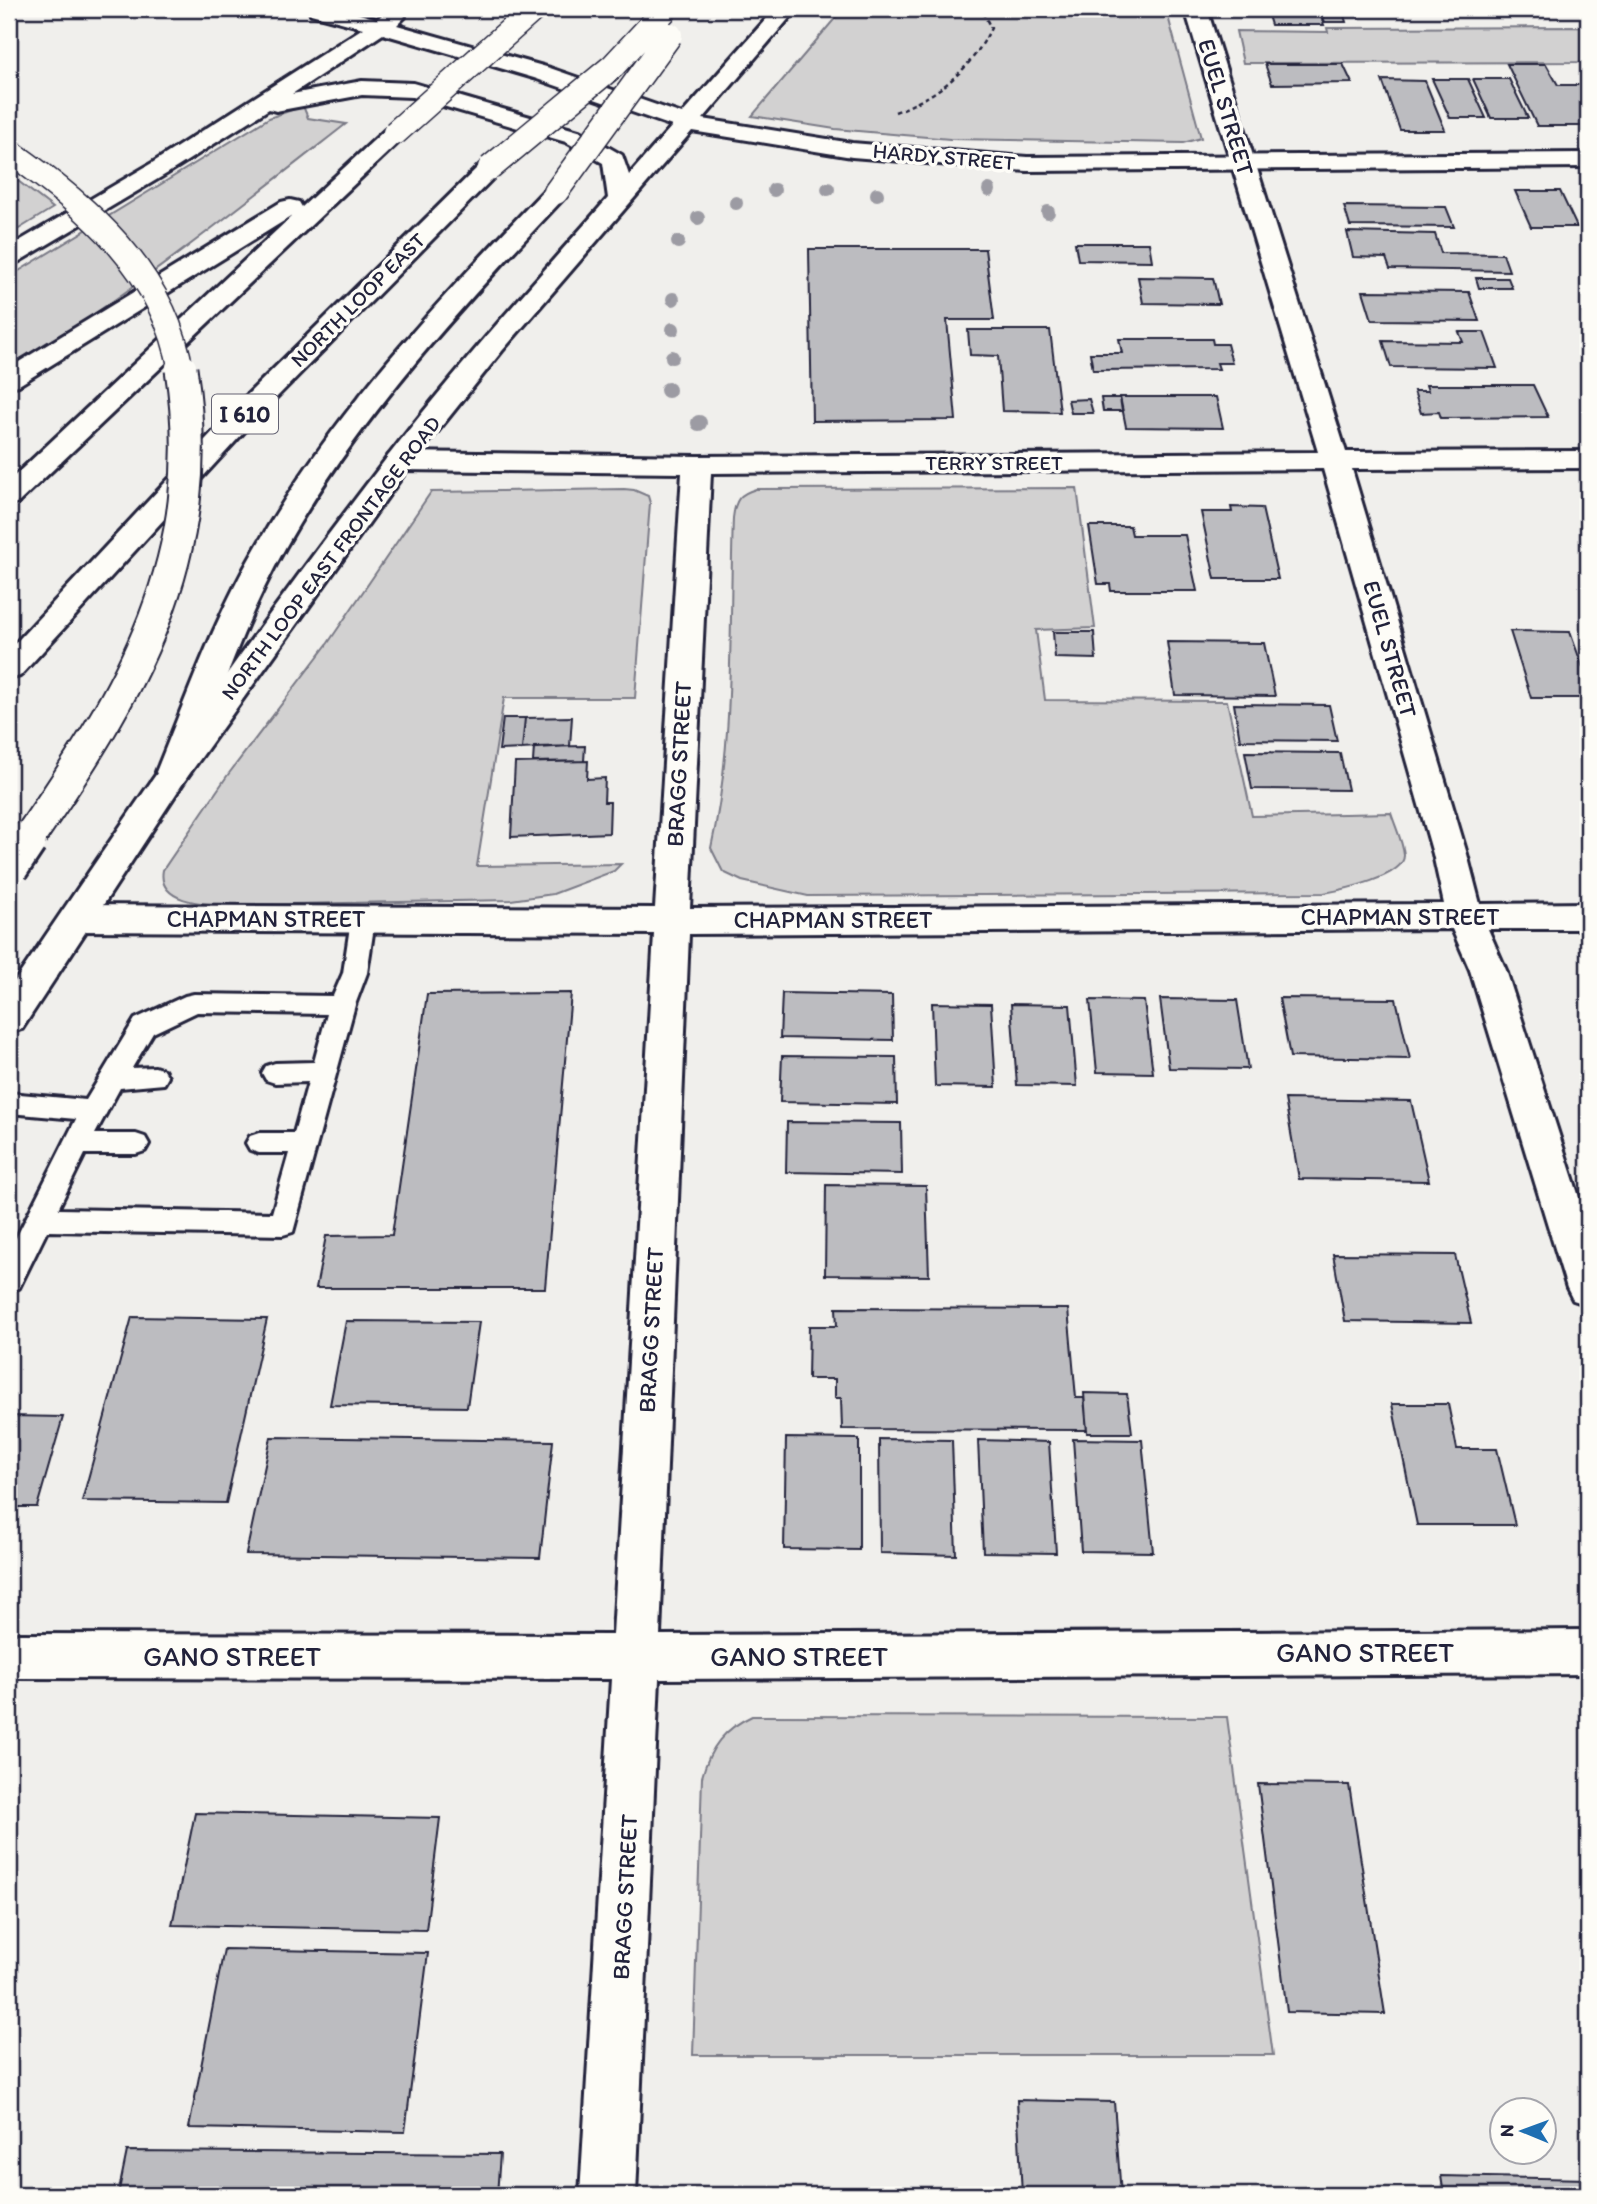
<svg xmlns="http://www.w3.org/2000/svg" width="1597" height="2204" font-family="Itim,sans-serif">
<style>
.green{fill:#d2d1d1;stroke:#7a7a86;stroke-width:2}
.building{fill:#bcbcc0;stroke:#22223b;stroke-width:2}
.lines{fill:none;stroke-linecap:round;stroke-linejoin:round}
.service-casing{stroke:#22223b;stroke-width:6}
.minor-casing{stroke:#22223b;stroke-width:6}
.secondary-casing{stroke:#22223b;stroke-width:6}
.motorway-casing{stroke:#22223b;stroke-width:6}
.path{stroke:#22223b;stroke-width:2.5;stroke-dasharray:4.5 3.5;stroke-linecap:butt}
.service{fill:#fdfcf7;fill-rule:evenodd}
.minor{fill:#fdfcf7;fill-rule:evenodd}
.secondary{fill:#fdfcf7;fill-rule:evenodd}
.motorway{fill:#fdfcf7;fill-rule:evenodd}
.motorway-bridge-far2-casing{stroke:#22223b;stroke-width:27;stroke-linecap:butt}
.motorway-bridge-far1-casing{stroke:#22223b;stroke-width:35;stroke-linecap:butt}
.motorway-bridge-casing{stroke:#22223b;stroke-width:44;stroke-linecap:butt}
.motorway-bridge-far2{stroke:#fdfcf7;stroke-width:24}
.motorway-bridge-far1{stroke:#fdfcf7;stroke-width:31}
.motorway-bridge{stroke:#fdfcf7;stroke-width:38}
.tree{fill:#9c9ba3}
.labels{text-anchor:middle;stroke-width:7;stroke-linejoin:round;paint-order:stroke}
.far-street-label{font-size:21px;fill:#22223b;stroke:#fdfcf7}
.shield{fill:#fdfcf7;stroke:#646373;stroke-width:2}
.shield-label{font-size:23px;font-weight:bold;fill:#22223b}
.street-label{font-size:24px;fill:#22223b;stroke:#fdfcf7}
.near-street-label{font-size:28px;fill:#22223b;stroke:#fdfcf7}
</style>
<rect width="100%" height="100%" fill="#f0efec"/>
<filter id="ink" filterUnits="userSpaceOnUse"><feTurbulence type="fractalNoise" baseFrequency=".0143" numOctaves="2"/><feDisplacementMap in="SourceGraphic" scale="14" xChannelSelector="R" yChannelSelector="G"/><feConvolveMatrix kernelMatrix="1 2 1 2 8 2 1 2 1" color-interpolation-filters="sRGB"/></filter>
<g filter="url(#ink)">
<path class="green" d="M843,9H1166L1201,138L1183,143L950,139L835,129L752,116Z
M1588,27V62L1243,63L1236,31L1328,32L1327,28Z
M303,106L308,118L346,124C236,210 127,297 9,370V277L269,118Z
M9,174L53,208L9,235Z
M1077,488L1095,628L1036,630L1045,700L1227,701L1252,816L1391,813C1395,826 1403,842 1404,855C1405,877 1341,890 1324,893L808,896L742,881L723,872L711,848C735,741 729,627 733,518C735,500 739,494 756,489Z
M624,489L634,490L648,496L650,503L635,698H504L477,866L621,864L614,871L553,894L511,900L225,905C202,904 157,902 163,870L227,776L328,643L431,492Z
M752,1716L1227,1717L1273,2055H693L702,1777C710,1747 724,1729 752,1716Z"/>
<path class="building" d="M1266,9H1318L1324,25H1271Z
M1320,9H1342L1346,22H1325Z
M1265,64H1343L1352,83L1272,84Z
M1507,64H1546L1558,85H1588V126H1537Z
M1432,79H1468L1486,118H1450Z
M1473,79H1509L1528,118H1491Z
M1382,80L1425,81L1445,130H1400Z
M1515,191H1560L1577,227H1531Z
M1344,206L1446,207L1454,227L1350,226Z
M1347,232L1435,234L1441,253L1503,254L1509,271L1390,269L1386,258L1353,257Z
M1075,243H1149L1152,261L1078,260Z
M809,249H985L994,320H947L956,420L812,421Z
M1138,277L1213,278L1219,304L1143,303Z
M1476,278H1508L1512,288H1479Z
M1363,291L1469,292L1479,321L1372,320Z
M968,330H1050L1060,412L1002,411L998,356L970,355Z
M1459,332H1484L1497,368L1391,367L1383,341L1463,342Z
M1119,339H1212L1213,344H1227L1232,363H1217L1219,369L1093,370L1090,353H1122Z
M1426,385H1533L1548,417L1441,418L1439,412L1421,413L1414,391H1428Z
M1120,397H1216L1223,428L1126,427Z
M1101,398H1120L1122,411H1103Z
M1089,399L1093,413H1071L1068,400Z
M1231,507L1262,508L1278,579H1215L1201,512H1232Z
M1089,526H1130L1132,535H1185L1197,591H1111L1110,584H1098Z
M1510,631L1570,632L1588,682V698H1531Z
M1053,632H1094L1096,659L1055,658Z
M1167,642L1264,643L1275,696L1175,695Z
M1234,704L1329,705L1337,741L1240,740Z
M572,717L570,746L522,749L525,718Z
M503,718H525L522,749L499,750Z
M585,746L584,761L533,762L534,747Z
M1245,752L1340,753L1348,790L1252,789Z
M588,761L587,779L605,778L604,802H610L609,833L511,837L515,763Z
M571,993L545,1288H316L326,1236L392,1235L427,994Z
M782,993L892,995L893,1040L780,1038Z
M1279,998L1396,999L1410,1059L1290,1057Z
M1160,999L1237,1000L1248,1069L1169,1068Z
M1090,1000L1144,1001L1153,1073L1097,1072Z
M932,1003L991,1004L996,1087L935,1086Z
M1011,1004L1070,1005L1077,1086L1017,1085Z
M782,1056L896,1057L897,1104L780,1102Z
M1285,1099L1411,1101L1429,1181L1299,1179Z
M787,1122L901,1123L902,1174L786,1172Z
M826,1185L926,1186L929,1276L825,1275Z
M1333,1254L1455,1255L1471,1323L1345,1321Z
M836,1308L1068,1309L1076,1398H1084L1087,1430L842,1429L841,1398H835V1379H808L809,1326H837Z
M132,1317L267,1319L226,1503L82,1501Z
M346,1321L479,1322L467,1407L330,1405Z
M1084,1393L1127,1394L1132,1433H1087Z
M1392,1404H1448L1457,1449H1497L1515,1525H1417Z
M10,1416L63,1417L37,1507H9Z
M271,1437L553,1441L540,1558L246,1554Z
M786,1438L859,1439V1550L784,1549Z
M879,1439L952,1440L956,1555L880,1553Z
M1073,1439L1142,1440L1153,1552L1081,1551Z
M978,1440L1049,1442L1056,1553L983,1552Z
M1258,1784L1349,1785L1385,2014L1287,2012Z
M195,1813L440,1818L426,1930L172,1925Z
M224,1949L428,1953L405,2132L189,2128Z
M1017,2100L1114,2102L1121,2195H1022Z
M127,2151L500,2154L497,2195H118Z
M1441,2176L1588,2179V2195H1444Z"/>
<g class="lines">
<defs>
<path id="service" d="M363,911L372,914L375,920L367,973L355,1005L293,1232L283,1235L47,1231L19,1288L9,1291V1252L76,1119L9,1113V1093L86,1100L135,1019L185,996L194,994L333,996L343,973L351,920L354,914ZM197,1012L327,1014L314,1062L275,1063L266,1066L262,1073L266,1080L275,1083L308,1082L294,1133H259L250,1136L246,1143L250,1150L259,1153H289L272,1213L58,1209L85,1154H136L145,1151L149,1144L145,1137L136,1134H95L120,1088L164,1084L168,1077L164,1070L155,1067L132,1068L153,1033Z"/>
<path id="minor" d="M1185,9H1207L1346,452L1588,451V468L1352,469L1467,854L1480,904L1588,903V929H1488L1506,970L1588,1225V1305L1573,1300L1567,1288L1470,970L1452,929L689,934L660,1635L1588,1630V1674L659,1679L636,2195H580L611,1679L9,1678V1634L613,1635L654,934L77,931L64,927L59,918L64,909L77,905L655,908L682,473L399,470L389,467L385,461L389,455L399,452L697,456L1318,452ZM1323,469L1433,854L1444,904L690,908L711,473Z"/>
<path id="secondary" d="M308,9H342L377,19L386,12H402L405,17L397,25L550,68L682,114L775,9H797L703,119L852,143L1027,157L1588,153V167L1027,171L852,157L692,131L502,351L409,467L185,780L22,1029L9,1033V990C131,809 255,628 389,455C458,366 534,282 608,198L603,163L566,142L412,97L362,95L276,111L269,109L168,173L18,262L9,265V247L152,163L363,28L311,14ZM383,34L534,78L672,126L629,175L622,155L582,132L413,83L362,81L292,94Z"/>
<path id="motorway" d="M395,126L403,128L407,133L403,138L19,502L9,505V481L292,216L19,385L9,387V368L281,202L290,200L299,202L302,207L387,128Z
M490,161L498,163L502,168L498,173L268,406L20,676L9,679V650L248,394L482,163Z
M556,185L565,187L568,192L565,197C462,306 359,417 285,548C245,619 219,697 190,772L185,780L173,783L161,780L156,772C187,697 214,619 255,549C332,413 440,299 547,187Z"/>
</defs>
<use href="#service" class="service-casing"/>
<use href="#minor" class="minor-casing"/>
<use href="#secondary" class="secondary-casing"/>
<use href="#motorway" class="motorway-casing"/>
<path class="path" d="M895,112C938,96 971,70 991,28L981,9"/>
<use href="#service" class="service"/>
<use href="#minor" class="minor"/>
<use href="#secondary" class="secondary"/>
<use href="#motorway" class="motorway"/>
<defs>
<path id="motorway-bridge-far2" d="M395,133L534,9
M9,151C86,205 165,272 181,371
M490,168L613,66L666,9
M556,192L670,35"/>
<path id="motorway-bridge-far1" d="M26,842C130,692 211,559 181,369"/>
<path id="motorway-bridge" d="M9,867L27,840"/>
</defs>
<use href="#motorway-bridge-far2" class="motorway-bridge-far2-casing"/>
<use href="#motorway-bridge-far1" class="motorway-bridge-far1-casing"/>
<use href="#motorway-bridge" class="motorway-bridge-casing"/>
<use href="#motorway-bridge-far2" class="motorway-bridge-far2"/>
<use href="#motorway-bridge-far1" class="motorway-bridge-far1"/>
<use href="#motorway-bridge" class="motorway-bridge"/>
</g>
<g class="tree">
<circle cx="828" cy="189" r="7"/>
<circle cx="774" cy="190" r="7"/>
<circle cx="989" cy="190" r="7"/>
<circle cx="877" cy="194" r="7"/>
<circle cx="736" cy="203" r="7"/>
<circle cx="1048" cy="212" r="7"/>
<circle cx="698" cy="218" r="7"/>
<circle cx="678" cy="242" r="7"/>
<circle cx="673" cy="299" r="7"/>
<circle cx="673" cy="329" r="7"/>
<circle cx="672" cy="357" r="7"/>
<circle cx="668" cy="390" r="8"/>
<circle cx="699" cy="423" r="8"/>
</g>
</g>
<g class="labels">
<g class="far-street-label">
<text transform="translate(944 157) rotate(5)" y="7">HARDY STREET</text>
<text transform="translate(358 300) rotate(-45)" y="7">NORTH LOOP EAST</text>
<text x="994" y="470">TERRY STREET</text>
<text transform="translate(331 558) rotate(-53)" y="7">NORTH LOOP EAST FRONTAGE ROAD</text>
</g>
<rect class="shield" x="212" y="394.5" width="66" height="39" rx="5"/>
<g class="shield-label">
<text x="245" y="422">I 610</text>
</g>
<g class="street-label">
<text transform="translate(1226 107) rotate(73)" y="8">EUEL STREET</text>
<text transform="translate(1390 649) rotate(74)" y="8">EUEL STREET</text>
<text transform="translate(679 764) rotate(-87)" y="8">BRAGG STREET</text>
<text x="1400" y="925">CHAPMAN STREET</text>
<text x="266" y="927">CHAPMAN STREET</text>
<text x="833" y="928">CHAPMAN STREET</text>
<text transform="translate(651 1330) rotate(-87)" y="8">BRAGG STREET</text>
<text transform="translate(625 1897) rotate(-87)" y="8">BRAGG STREET</text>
</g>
<g class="near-street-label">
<text x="1365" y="1662">GANO STREET</text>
<text x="232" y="1666">GANO STREET</text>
<text x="799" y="1666">GANO STREET</text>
</g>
</g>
<rect width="1597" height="2204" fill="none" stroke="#fdfcf7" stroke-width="35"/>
<rect x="18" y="18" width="1562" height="2169" fill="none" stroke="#22223b" stroke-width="2.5" filter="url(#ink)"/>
<g transform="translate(1523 2131) rotate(271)"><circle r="33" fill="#fdfcf7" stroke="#a5a5ac" stroke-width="2"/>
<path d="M0-5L12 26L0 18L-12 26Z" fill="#1f6fb2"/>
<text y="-10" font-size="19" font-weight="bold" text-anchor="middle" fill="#22223b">N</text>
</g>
</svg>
